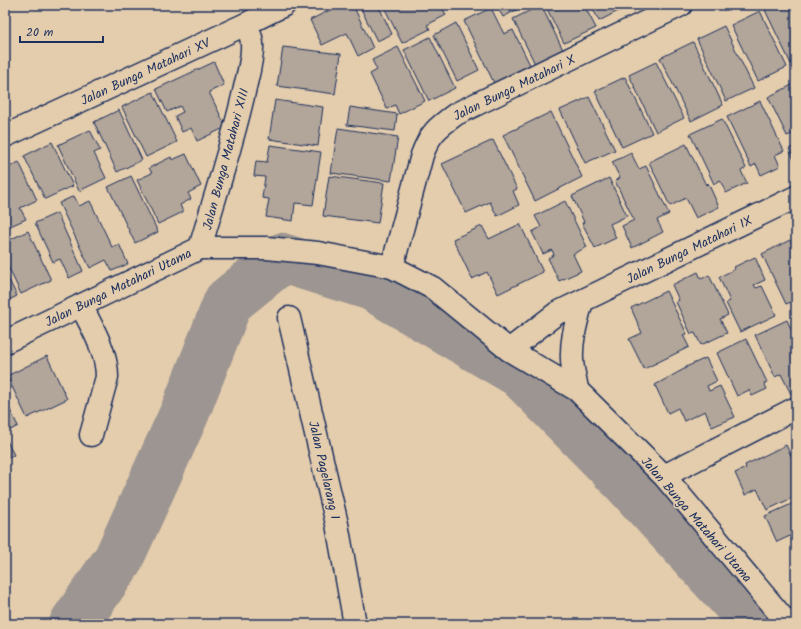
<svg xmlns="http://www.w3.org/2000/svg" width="801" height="629" font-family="Kalam,sans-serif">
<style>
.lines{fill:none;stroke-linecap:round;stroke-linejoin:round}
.river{stroke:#9d9591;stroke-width:50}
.building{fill:#b2a599;stroke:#1b2f5e}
.minor-casing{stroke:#1b2f5e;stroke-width:25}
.minor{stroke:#e4cdad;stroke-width:22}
.labels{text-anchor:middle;stroke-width:3;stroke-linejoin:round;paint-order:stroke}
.street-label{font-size:13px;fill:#1b2f5e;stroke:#e4cdad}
</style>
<rect width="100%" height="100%" fill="#e4cdad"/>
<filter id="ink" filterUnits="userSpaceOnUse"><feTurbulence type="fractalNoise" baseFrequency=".025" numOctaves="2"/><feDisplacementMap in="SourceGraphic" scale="8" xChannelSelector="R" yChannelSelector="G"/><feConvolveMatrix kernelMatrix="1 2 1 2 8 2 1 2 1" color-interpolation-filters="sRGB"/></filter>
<g filter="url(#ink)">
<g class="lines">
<path class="river" d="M74,624L118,560L185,412L228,302L282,258L372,286L520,373L626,481L740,606L752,624"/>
</g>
<path class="building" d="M340,5H353L373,48L358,56L347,33L322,45L310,20Z
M359,5H378L392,34L377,41Z
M383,5H441L446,15L427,25L430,29L402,43Z
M496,5H526L503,17Z
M541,5L567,58L539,72L513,19Z
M545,5H584L596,28L564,43Z
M591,5H622L624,8L599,21Z
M775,5H796V62L791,64L765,10Z
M491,8L504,34L513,30L531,67L495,85L464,21Z
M760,11L787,67L758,81L731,25Z
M456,23L479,70L457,81L434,35Z
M724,26L754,88L726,101L697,39Z
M430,37L455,88L429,101L404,50Z
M693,42L723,105L691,121L660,58Z
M283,47L341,54L335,94L277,86Z
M398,47L425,101L399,114L395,105L387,109L370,74L377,70L372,60Z
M214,62L224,85L209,92L226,127L197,141L191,128L182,132L175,116L183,112L180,106L167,112L156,89Z
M656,62L684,118L656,132L629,75Z
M625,77L652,133L622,147L595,91Z
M796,83V142L792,134L787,136L768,97Z
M153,92L177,142L146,157L122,107Z
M589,97L615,150L585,163L560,110Z
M275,100L323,107L318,146L269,139Z
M760,101L784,151L775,155L780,166L761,175L756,164L751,167L727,117Z
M350,107L397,114L395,131L347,125Z
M119,110L142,160L117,172L94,122Z
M551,112L582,177L535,201L503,135Z
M722,119L746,168L741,171L747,183L726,193L720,180L714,184L690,134Z
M338,128L398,137L391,181L331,173Z
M90,130L100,150L94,153L106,178L79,191L58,145Z
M493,140L517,189L513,191L519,205L497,216L490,202L466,213L442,164Z
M52,142L73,186L45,199L24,156Z
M686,144L706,185L708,183L719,207L696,218L686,198L670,206L649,162Z
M270,145L321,152L313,205L295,203L293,221L266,217L269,199L262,198L265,177L254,176L256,161L267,162Z
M796,145V164L789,149Z
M631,153L639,169L646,166L669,214L657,220L663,232L632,248L622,226L634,220L615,181L620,178L612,162Z
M186,154L201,186L188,193L191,199L180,205L183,212L158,224L137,180L152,173L149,168L171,157L172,160Z
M19,162L37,200L20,208L26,219L6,228L5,169Z
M131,176L158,232L135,243L108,187Z
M329,176L384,183L378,223L323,216Z
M609,178L627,216L610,224L616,238L595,248L582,223L584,222L572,196Z
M74,196L79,206L90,201L112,247L119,244L128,264L112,271L106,260L90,268L59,203Z
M565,201L587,247L573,254L581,271L559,281L548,258L554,255L552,250L543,254L532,232L541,227L535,216Z
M57,213L83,271L69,278L60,259L53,262L35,223Z
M520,224L543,272L498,294L487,272L472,279L453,239L482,226L489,239Z
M28,231L51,280L21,294L5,260V242Z
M790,240L796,253V300L786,304L762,254Z
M755,257L765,280L754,285L756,288L762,286L776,315L740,332L726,303L730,301L719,277L735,269L734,267Z
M5,272L17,296L5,302Z
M698,272L701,279L709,275L728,315L720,319L727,333L701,345L695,333L691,334L676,302L679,300L672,285Z
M666,291L687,334L683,335L689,347L644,369L629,339L642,333L631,308Z
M787,320L796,340V392L791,394L781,374L775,377L755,335Z
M746,339L767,382L764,383L767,389L752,396L749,390L737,396L717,353Z
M47,356L67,399L27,418L7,376Z
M706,358L717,381L707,386L709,391L720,386L735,417L712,427L705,411L684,421L678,408L668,413L655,385L686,368V367Z
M5,400L18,426L5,433Z
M796,434V447L791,436Z
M5,437L14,455L5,459Z
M786,445L796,466V496L767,510L757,489L745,495L735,473L746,468L745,465Z
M796,502V549L790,536L777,542L765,516Z"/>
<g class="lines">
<defs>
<path id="minor" d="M5,136L246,24L284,5
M200,248C215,196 232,145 244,92C247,77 253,60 252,44C252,37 249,31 246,24
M392,267L422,155C430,133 437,128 456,114L681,5
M81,305C92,328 107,351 107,377L91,435
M289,318L337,524L355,624
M5,342L200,248H267L318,253L392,267L433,288L509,350L577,390L664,476L783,618L786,624
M509,350L557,313L796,197
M577,390C576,380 572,369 572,359C571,339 577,320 582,301
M664,476L796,408"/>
</defs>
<use href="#minor" class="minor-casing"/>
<use href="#minor" class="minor"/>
</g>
</g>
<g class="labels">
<g class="street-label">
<text transform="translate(145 71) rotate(-25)" y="5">Jalan Bunga Matahari XV</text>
<text transform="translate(514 87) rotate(-26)" y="5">Jalan Bunga Matahari X</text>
<text transform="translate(225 159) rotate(-75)" y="5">Jalan Bunga Matahari XIII</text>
<text transform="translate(689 249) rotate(-26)" y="5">Jalan Bunga Matahari IX</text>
<text transform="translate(118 287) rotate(-26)" y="5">Jalan Bunga Matahari Utama</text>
<text transform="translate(325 470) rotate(77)" y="5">Jalan Pagelarang I</text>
<text transform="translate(697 519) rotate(49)" y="5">Jalan Bunga Matahari Utama</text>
</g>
</g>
<rect width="801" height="629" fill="none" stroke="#e4cdad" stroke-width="20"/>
<rect x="10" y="10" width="781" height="609" fill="none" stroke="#1b2f5e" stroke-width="1.5" filter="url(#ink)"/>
<path d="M20 36v6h83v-6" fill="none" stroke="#1b2f5e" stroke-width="2"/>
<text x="26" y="36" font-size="12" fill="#1b2f5e" stroke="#e4cdad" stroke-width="3" paint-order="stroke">20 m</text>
</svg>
